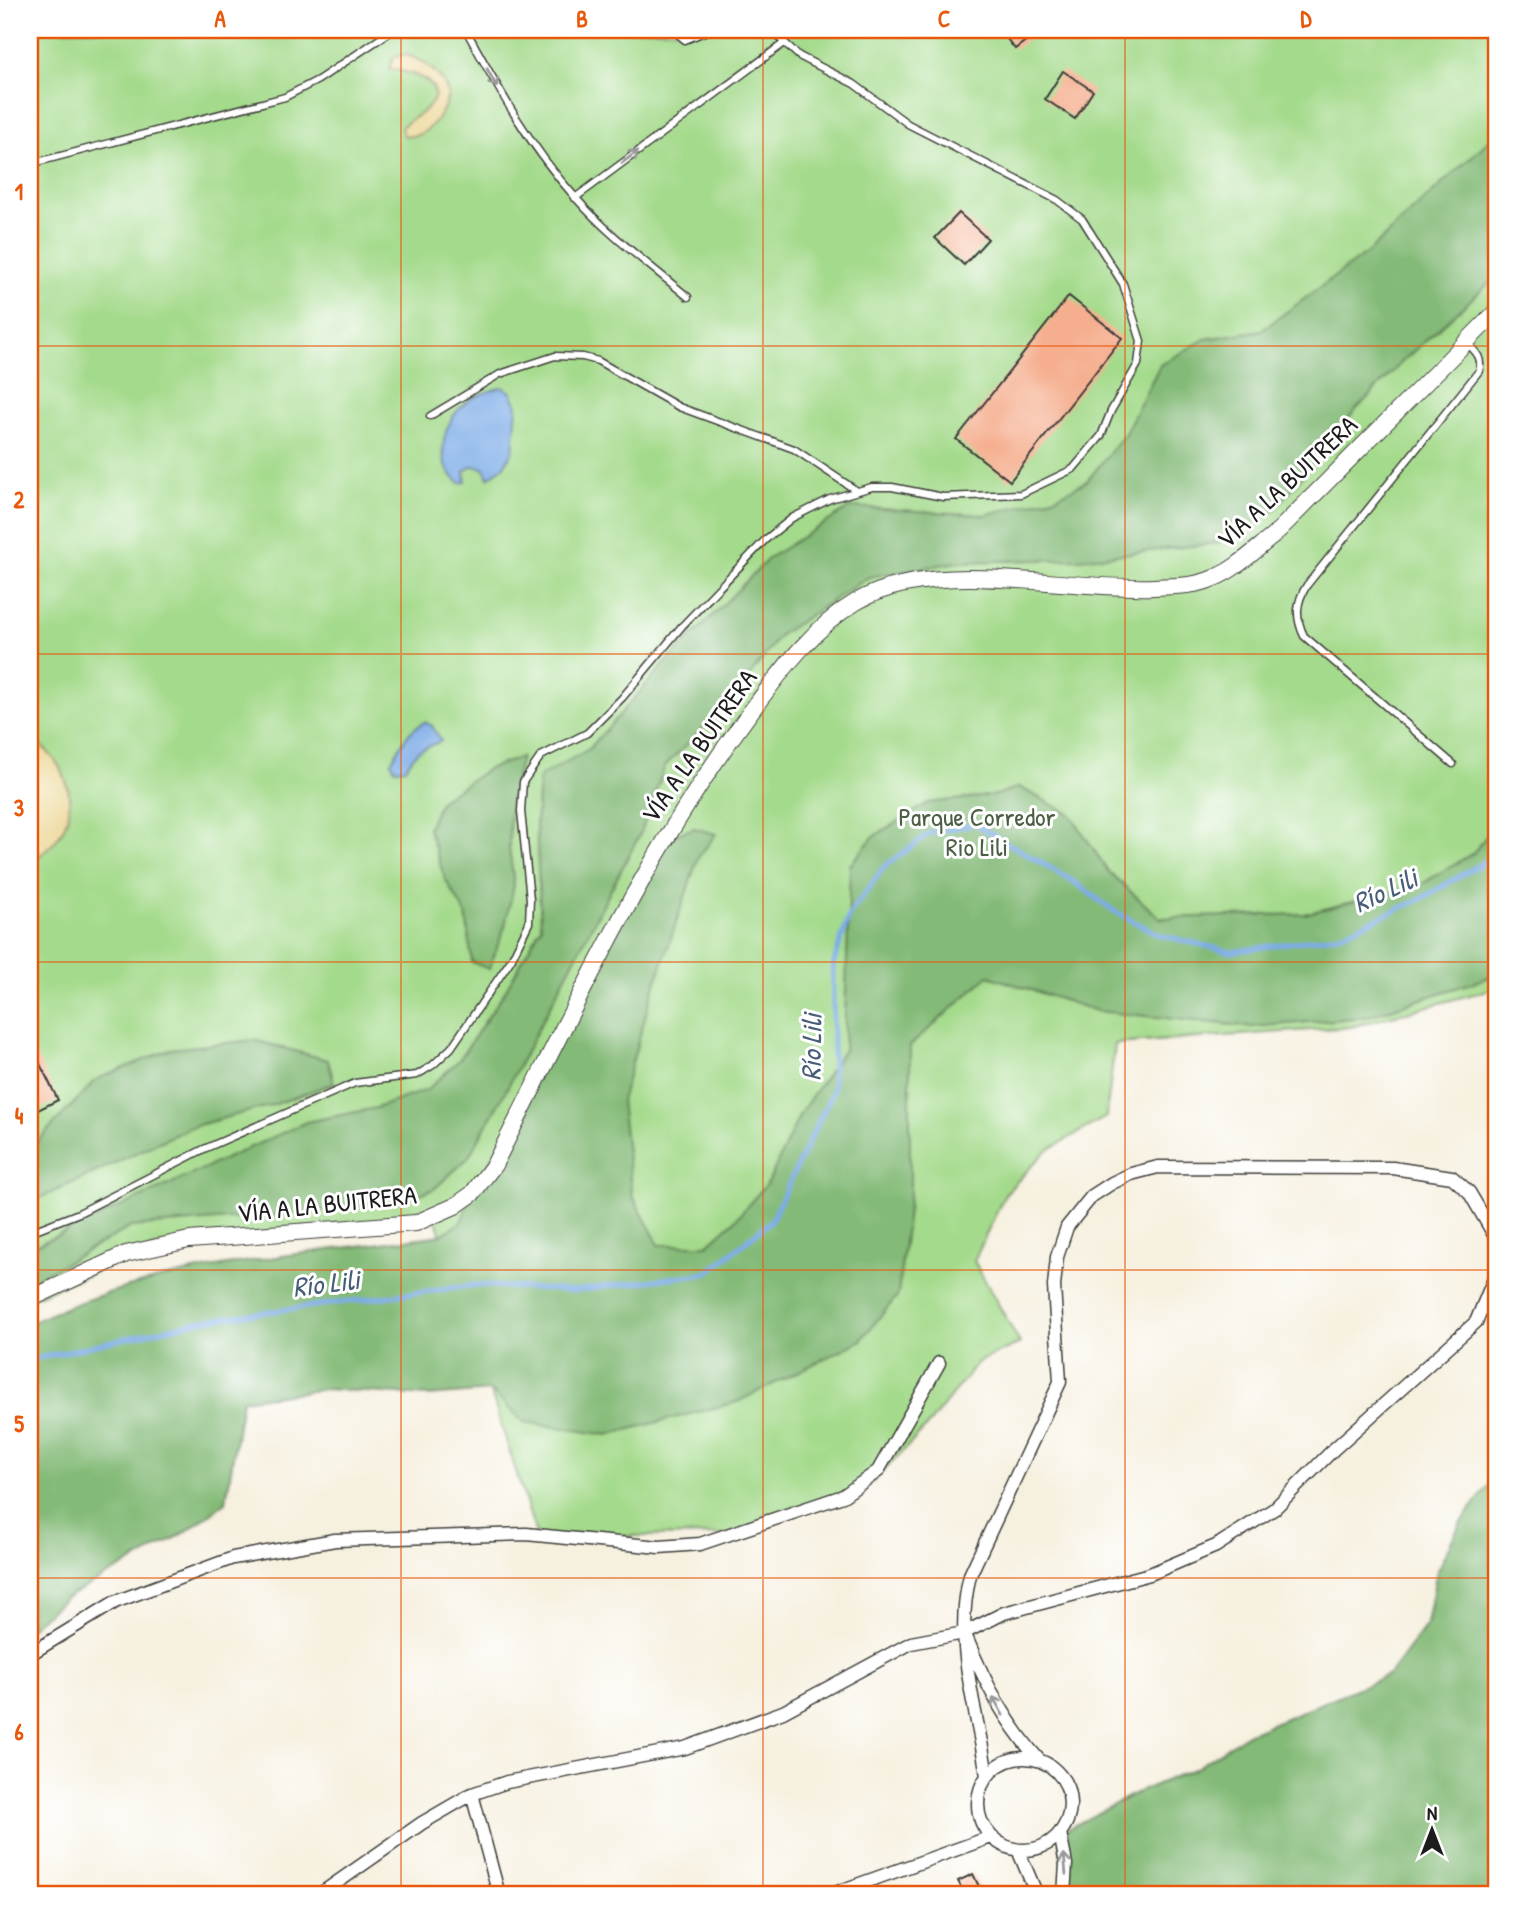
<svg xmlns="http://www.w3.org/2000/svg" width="1526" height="1925" font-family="'Patrick Hand',sans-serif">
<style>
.green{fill:#a4da8b;stroke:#607b54;stroke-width:2}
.forest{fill:#83ba77;stroke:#506b4a;stroke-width:2}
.sand{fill:#eeda9e;stroke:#857b5d;stroke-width:2}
.water{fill:#7dace7;stroke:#4c6482;stroke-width:2}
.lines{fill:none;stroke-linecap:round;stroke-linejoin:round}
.stream{stroke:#7dace7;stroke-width:5}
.building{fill:#f5af8f}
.service-casing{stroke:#3d3c39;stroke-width:9}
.minor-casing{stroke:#3d3c39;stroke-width:15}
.tertiary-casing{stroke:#3d3c39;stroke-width:18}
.service{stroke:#fff;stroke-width:6}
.minor{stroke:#fff;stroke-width:12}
.tertiary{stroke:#fff;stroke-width:16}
.oneway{stroke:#999}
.grid{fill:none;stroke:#e8590c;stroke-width:2;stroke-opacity:0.55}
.labels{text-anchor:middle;stroke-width:6;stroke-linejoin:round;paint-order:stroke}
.street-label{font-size:26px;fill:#1c1c1c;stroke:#fff}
.park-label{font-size:26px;fill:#4c5e43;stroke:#fff}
.water-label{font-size:28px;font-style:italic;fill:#485d77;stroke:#fff}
.neatline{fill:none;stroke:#e8590c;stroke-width:2.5}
.grid-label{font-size:23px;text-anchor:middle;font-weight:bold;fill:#e8590c}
</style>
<rect width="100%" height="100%" fill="#fff"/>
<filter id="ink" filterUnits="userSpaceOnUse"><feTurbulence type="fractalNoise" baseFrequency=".0143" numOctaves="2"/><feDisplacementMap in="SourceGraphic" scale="14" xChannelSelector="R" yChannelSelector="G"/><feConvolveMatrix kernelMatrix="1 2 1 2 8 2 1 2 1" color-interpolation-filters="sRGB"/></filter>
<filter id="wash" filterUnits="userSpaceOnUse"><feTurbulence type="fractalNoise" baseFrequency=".00686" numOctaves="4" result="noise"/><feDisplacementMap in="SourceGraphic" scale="28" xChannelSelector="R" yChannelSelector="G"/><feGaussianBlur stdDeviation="1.57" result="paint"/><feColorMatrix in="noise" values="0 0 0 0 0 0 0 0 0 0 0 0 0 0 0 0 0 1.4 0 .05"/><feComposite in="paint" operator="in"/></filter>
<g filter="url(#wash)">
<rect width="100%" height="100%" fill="#f6f0df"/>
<path class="green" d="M30,30H1496V988L1351,1027L1115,1044L1106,1117L1046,1151L1005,1194L974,1261L1020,1343L978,1362L930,1423L873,1482L794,1514L727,1535L537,1537L435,1217L158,1246L30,1299Z"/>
<path class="forest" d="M1496,134V277L1405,359L1354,412L1275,510L1218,543L1080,559L958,562L869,577L781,634L730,702L665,766L641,832L504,1094L468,1158L434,1189L399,1201L290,1214L131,1227L30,1282V1248L306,1122L376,1108L427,1090L459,1060L504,993L541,927L536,825L539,777L589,749L664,665L770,557L851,507L984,515L1056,497L1087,481L1124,435L1160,365L1205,339L1262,330L1368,252Z
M521,757L510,804L509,847L514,885L505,926L489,969L472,962L466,914L445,879L428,827L441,800L488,769Z
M1019,787L1070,814L1108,871L1160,918L1304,914L1420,885L1473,853L1496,824V975L1366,1017L1253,1027L1097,1011L988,976L910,1046V1192L898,1295L860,1341L737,1402L607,1435L524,1422L491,1391L427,1396L325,1389L242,1400L226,1502L183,1534L64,1599L30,1628V1323C157,1263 304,1255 441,1235L461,1222L472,1194L666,838L694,828L716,834L698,858L650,1000L621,1101L632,1195L659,1245H707L736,1219L769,1181L801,1112L844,1050L850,865L873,837L928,803L996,795Z
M254,1040L328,1060L334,1083L276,1104L191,1127L30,1203V1149L97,1079L171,1049Z
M1496,1476V1895H1064L1060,1833L1138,1792L1196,1768L1247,1734L1389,1675L1427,1624L1437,1570L1461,1522Z"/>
<path class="sand" d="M404,54C423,60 443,73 448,94C445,113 426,142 403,135L401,127C410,120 425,112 431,104C448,80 402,70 389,69L393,58Z
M30,738C80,768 85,833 30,861Z"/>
<path class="water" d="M502,387L511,392L517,406L513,451L503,467L488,478L484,468L472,466L465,471L466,482L460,483C434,465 441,426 462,406C472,396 489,391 502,387Z
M425,722L432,726L441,741L418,751L405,768L395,769L391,762C400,747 409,728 425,722Z"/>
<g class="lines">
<path class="stream" d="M30,1360L205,1320L476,1285L574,1291L707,1273L771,1221L833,1091V965L849,915L884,867L930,833L975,824L1074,882L1114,911L1160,935L1232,952L1339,935L1419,900L1496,855"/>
</g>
<g id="blocks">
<path class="building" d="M1000,30H1040L1015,49Z
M1063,71L1093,91L1075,119L1045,99Z
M959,213L988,239L964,265L935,238Z
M1069,296L1122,338L1010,481L956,439Z
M30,1044L58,1100L30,1114Z
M973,1874L983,1895H965L958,1881Z"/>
</g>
</g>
<g filter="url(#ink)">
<use href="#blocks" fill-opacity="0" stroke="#3d3c39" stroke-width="2"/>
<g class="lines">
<defs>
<path id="service" d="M466,30C498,88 530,147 575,197C608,235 650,265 688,297
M673,30L685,40L709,30
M30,164L285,97L318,80L393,30
M575,198L783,44
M430,416L500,374L555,356L583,357L598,361L679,407L794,449L857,491
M1453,764L1304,636C1295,617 1296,602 1307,585L1479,371C1483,358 1476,352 1467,343
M30,1232L79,1213L204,1149L355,1083L417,1075L433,1065L451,1048L511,960L529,923L530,899L521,811L523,782L541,756L587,733L622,698L682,626L765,540L792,518L830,499L872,487H892L943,497L1021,494L1073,469L1101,436L1111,411L1138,364L1141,341L1123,284L1082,219L1057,200L908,124L854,84L799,56L771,30"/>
<path id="minor" d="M967,1639C986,1685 1006,1723 1039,1760
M30,1654L115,1602L233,1558L335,1540L526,1534L659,1547L700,1544L843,1496L878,1471L939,1363
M978 1804a46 46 0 1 1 92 0a46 46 0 1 1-92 0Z
M987,1776C977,1708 953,1644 970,1575L1060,1382L1054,1286L1057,1257L1067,1227L1092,1196L1112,1183L1131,1174L1158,1167L1393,1168L1452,1177L1469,1192L1496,1238
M472,1794L499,1895
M1060,1833L1066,1864L1064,1895
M1018,1850L1037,1895
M319,1895L422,1823L472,1794L507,1782L685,1748L783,1712L911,1643L964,1633L1004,1613L1150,1574L1216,1546L1274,1509L1334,1449L1476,1322L1496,1274
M829,1895L991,1837"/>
<path id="tertiary" d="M30,1299L126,1254L189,1240L416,1223L455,1206L472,1194L494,1165C573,1011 645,854 749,714C779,674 812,628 856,602C888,583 933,578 970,578C1031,578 1092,589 1154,587C1174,586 1194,587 1214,578C1236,569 1254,551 1273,536L1496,312"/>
</defs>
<use href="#service" class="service-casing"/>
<use href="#minor" class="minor-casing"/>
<use href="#tertiary" class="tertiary-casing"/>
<use href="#service" class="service"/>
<use href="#minor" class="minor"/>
<use href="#tertiary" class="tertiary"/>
</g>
<defs><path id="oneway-shaft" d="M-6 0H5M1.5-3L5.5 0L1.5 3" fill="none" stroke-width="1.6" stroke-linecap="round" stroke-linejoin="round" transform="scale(1.75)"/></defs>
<g class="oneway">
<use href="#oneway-shaft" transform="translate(492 78) rotate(62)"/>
<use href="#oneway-shaft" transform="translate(630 157) rotate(-37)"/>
<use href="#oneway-shaft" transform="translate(998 1706) rotate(-119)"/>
<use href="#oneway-shaft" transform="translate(1065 1864) rotate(-95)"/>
</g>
</g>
<path class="grid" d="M401,30V1895M763,30V1895M1125,30V1895M30,346H1496M30,654H1496M30,962H1496M30,1270H1496M30,1578H1496"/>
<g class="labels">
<g class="street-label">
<text transform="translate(1287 482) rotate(-43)" y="9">VÍA A LA BUITRERA</text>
<text transform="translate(699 746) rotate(-55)" y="9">VÍA A LA BUITRERA</text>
<text transform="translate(327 1204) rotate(-6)" y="9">VÍA A LA BUITRERA</text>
</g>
<g class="park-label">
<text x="977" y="826">Parque Corredor<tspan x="977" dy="30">Rio Lili</tspan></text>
</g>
<g class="water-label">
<text transform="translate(1385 890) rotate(-25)" y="10">Río Lili</text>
<text transform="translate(811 1047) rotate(-89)" y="10">Río Lili</text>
<text transform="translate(326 1283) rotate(-7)" y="10">Río Lili</text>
</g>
</g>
<rect width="1526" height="1925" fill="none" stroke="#fff" stroke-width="77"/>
<g transform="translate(1432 1830)" stroke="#ffffff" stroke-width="5" paint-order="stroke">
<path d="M0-5L12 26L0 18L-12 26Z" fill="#1c1c1c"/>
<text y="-10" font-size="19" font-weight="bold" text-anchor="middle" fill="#1c1c1c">N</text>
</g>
<rect x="38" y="38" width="1450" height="1848" class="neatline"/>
<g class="grid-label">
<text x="220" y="27">A</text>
<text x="582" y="27">B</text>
<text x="944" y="27">C</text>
<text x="1306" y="27">D</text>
<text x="19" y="200">1</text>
<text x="19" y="508">2</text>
<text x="19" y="816">3</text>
<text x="19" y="1124">4</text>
<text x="19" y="1432">5</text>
<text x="19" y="1740">6</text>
</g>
</svg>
